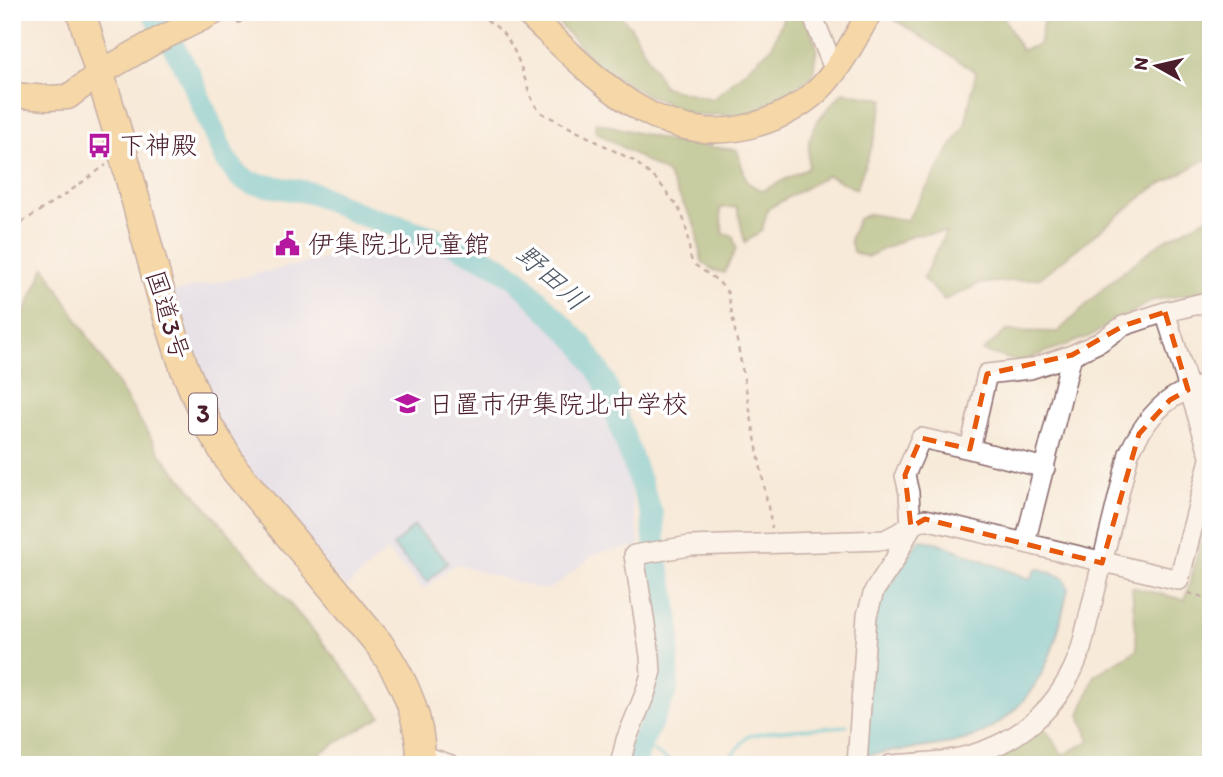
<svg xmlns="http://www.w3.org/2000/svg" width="1223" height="777" font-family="Itim,'Klee One',sans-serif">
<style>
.built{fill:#d4d8f9}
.forest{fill:#8faa5d;stroke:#6c6444;stroke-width:2}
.water{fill:#59c5d1;stroke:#52727e;stroke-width:2}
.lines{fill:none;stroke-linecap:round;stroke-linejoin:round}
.stream{stroke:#59c5d1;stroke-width:3.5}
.river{stroke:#59c5d1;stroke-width:23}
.minor-casing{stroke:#876668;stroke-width:22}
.major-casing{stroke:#876668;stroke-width:27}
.highway-casing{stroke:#876668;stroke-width:31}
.path{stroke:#876668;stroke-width:2.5;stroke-dasharray:5 5;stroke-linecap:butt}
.minor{stroke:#fff;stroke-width:19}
.major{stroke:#f3c26a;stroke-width:24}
.highway{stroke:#f3c26a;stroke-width:28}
.marked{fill:none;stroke:#e8590c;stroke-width:5;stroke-dasharray:14 9;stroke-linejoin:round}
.labels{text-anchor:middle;stroke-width:7;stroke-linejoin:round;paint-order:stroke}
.shield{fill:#fff;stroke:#80626b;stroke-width:2}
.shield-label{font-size:24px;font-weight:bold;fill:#4a1f2b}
.poi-label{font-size:26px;fill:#4a1f2b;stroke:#fff;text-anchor:start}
.street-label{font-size:26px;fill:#4a1f2b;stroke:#fff}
.water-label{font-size:28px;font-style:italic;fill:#4f5965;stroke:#fff}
</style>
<rect width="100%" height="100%" fill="#fff"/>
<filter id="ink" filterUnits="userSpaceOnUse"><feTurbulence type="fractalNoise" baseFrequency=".0143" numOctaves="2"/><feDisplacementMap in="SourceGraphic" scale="14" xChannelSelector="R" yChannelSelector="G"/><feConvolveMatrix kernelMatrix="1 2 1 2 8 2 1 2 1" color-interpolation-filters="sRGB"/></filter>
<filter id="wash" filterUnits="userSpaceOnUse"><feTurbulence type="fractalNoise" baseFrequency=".00686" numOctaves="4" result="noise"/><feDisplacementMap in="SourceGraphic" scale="28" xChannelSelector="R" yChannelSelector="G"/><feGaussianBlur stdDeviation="1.57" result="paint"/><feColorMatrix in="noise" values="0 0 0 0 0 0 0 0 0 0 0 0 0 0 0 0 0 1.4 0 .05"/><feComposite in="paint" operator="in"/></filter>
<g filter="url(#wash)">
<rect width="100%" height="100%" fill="#f7ead8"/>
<path class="built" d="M413,240L433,242L505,282L526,298L582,358L598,385L628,480L640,546L597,553L554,586L548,589H540L455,564L424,589L386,551L346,588L261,485L219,425L173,292Z"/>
<path class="forest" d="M548,12H617L631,27L664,87L713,99L771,48L786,12H805L817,48L812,77L748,115H694L645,94L596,64Z
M891,12H1001L1021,50L1039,45L1045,12H1211V157L1152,189L1040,278L979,284L944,300L923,278L946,232L913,235L867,257L853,252L850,239L858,219L869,214L907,220L965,125L976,72L889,16Z
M843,92L884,99L872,146L856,189L828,175L768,209L762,230L745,243L737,207L720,208L723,234L733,236L736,249L724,273L713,270L702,262L695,225L667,174L595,131L596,122L672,142L737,150L747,182L762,191L808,168L809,140L818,120Z
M1211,216V291L1154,300L1090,336L1019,362L983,351L1006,331L1058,332L1109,283L1161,242Z
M45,267L162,456L314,632L381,716L300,765H12V341Z
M1211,502V755L1209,765H973C1000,758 1023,745 1043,726L1063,755L1090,741L1080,715L1095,675L1137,650L1132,587L1185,600Z"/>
<path class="water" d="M414,526L448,562L427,582L393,546Z
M919,540L936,542L1030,579L1037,568L1064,578L1068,588C1063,610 1059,634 1050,655C1033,698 1002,731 956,742C928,748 899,750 871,754L864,753L875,609Z"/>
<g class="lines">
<path class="stream" d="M641,744L673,763L691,765
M700,765L732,755L748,736L776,731L847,726"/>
<path class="river" d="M153,12L189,73L225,159L240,177L251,183L313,193L357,213L451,243L496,265L517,279L582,345L604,380L652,515L657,563L664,593L669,629L667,688L641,744L634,765"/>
</g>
</g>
<g filter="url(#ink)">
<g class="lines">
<defs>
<path id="minor" d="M811,12L835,71
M1165,312L1211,459
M970,449L1045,468
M1025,543L1072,355
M421,755L451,765
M620,765L626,740L645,694L651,674L650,656L634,555L690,546L885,540L925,519L1179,580L1210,459
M857,765L867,615L874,591L894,561L911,527L909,493L905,475L921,438L970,449L987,374L1030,369L1072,355L1100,342L1123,326L1165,312L1211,301
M890,765C911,763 934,763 954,759C1016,747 1061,709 1081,649L1129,453C1140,430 1156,406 1179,394C1188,389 1200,387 1211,384"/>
<path id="major" d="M526,12C590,71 659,155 757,124C781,117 807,103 824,84C843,63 856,36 870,12
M12,95L47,98L68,97L100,73L154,42L215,12"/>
<path id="highway" d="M81,12L116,127L163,302L184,367L207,423L235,470L379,644C404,679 422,721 421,765"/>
</defs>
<use href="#minor" class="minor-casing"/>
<use href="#major" class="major-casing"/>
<use href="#highway" class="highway-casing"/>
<path class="path" d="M468,12C507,24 515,49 527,85C531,97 532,104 542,113L634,161L658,181L678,207L685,222L691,259L695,265L718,281L728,293L772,528
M233,15L237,24L258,12
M13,228L66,194L106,165
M1188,593L1211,599"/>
<use href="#minor" class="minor"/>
<use href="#major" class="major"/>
<use href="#highway" class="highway"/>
</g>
</g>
<path d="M0 0H1223V777H0ZM1165,312L1188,390L1170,400L1139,434L1102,563L925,519L911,527L905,475L921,438L970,449L987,374L1072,355L1123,326Z" fill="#f7ead8" fill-opacity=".55" fill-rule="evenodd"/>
<path class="marked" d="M1165,312L1188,390L1170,400L1139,434L1102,563L925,519L911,527L905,475L921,438L970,449L987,374L1072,355L1123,326Z"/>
<defs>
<symbol id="bus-bare" viewBox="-9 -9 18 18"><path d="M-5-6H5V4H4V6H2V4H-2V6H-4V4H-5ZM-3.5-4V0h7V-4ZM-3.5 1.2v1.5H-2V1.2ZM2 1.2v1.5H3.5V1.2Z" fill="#b5179e" stroke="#fff" stroke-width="2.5" paint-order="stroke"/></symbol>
<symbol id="civic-bare" viewBox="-9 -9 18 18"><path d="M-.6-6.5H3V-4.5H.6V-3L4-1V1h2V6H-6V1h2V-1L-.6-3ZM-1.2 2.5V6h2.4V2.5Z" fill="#b5179e" stroke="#fff" stroke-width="2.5" paint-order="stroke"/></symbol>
<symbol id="school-bare" viewBox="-9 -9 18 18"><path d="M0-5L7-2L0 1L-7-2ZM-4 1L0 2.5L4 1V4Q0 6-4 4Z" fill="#b5179e" stroke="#fff" stroke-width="2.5" paint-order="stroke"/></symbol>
</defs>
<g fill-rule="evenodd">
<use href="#bus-bare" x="82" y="128" width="35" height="35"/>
<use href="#civic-bare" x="270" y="226" width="35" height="35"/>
<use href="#school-bare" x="390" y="386" width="35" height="35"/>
</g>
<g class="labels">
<rect class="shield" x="189" y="393.5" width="28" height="41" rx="5"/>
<g class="shield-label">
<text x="203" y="422">3</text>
</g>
<g class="poi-label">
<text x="119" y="154">下神殿</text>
<text x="308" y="253">伊集院北児童館</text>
<text x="428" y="413">日置市伊集院北中学校</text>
</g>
<g class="street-label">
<text transform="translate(168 315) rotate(73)" y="9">国道3号</text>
</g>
<g class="water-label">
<text transform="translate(552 277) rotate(42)" y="10">野田川</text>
</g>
</g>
<rect width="1223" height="777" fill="none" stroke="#fff" stroke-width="42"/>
<g transform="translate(1157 66) rotate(278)" stroke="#ffffff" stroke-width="5" paint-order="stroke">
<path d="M0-5L12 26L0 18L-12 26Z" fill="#4a1f2b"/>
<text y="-10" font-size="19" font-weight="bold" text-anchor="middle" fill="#4a1f2b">N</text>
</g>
</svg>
